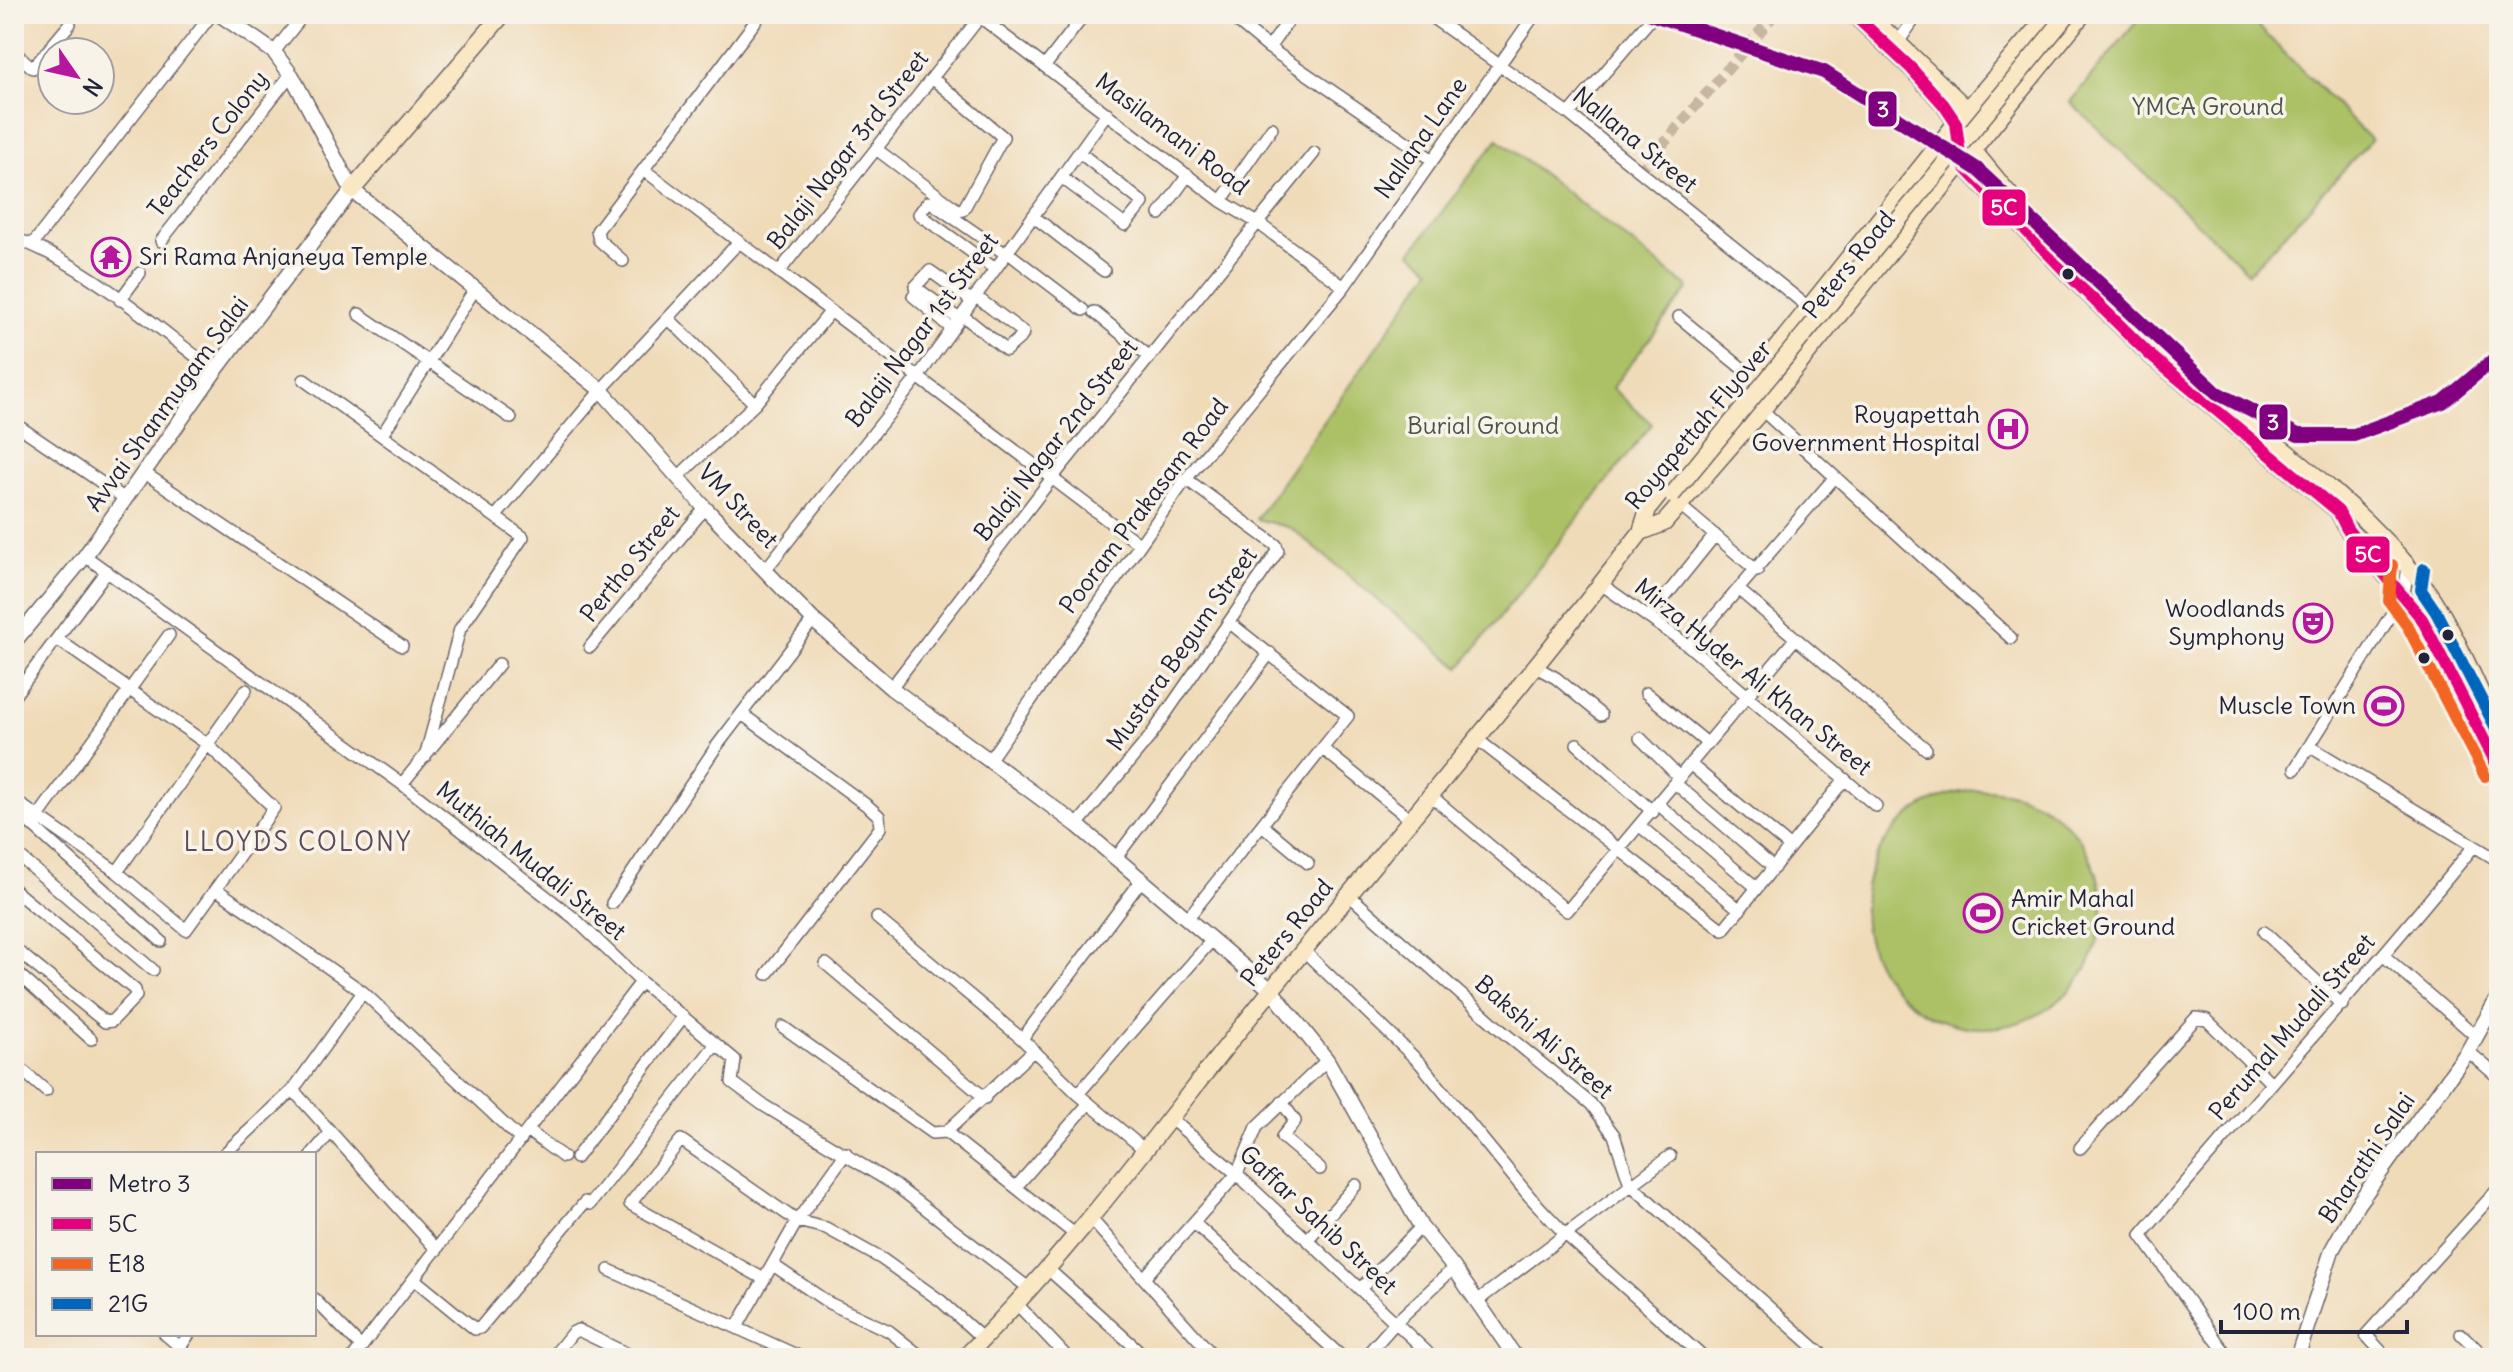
<svg xmlns="http://www.w3.org/2000/svg" width="2513" height="1372" font-family="Delius,sans-serif">
<style>
.green{fill:#acc166;stroke:#677250;stroke-width:2}
.lines{fill:none;stroke-linecap:round;stroke-linejoin:round}
.minor-tunnel{stroke:#c7b6a0;stroke-width:11;stroke-dasharray:11 5.5;stroke-linecap:butt}
.minor-casing{stroke:#6a6367;stroke-width:14}
.tertiary-casing{stroke:#6a6367;stroke-width:17}
.secondary-casing{stroke:#6a6367;stroke-width:19}
.minor{stroke:#fff;stroke-width:11}
.tertiary{stroke:#fff;stroke-width:14}
.secondary{stroke:#fae7c3;stroke-width:16}
.secondary-bridge-casing{stroke:#6a6367;stroke-width:19;stroke-linecap:butt}
.secondary-bridge{stroke:#fae7c3;stroke-width:16}
.bus-1-casing{stroke:#f7f3e8;stroke-width:18}
.bus-2-casing{stroke:#f7f3e8;stroke-width:18}
.bus-3-casing{stroke:#f7f3e8;stroke-width:18}
.bus-1{stroke:#e5007d;stroke-width:12}
.bus-2{stroke:#f26522;stroke-width:12}
.bus-3{stroke:#0065bd;stroke-width:12}
.metro-1-casing{stroke:#f7f3e8;stroke-width:20}
.metro-1{stroke:#800080;stroke-width:14}
.bus-dot{fill:#22223b;stroke:#f7f3e8;stroke-width:3}
.labels{text-anchor:middle;stroke-width:7;stroke-linejoin:round;paint-order:stroke}
.park-label{font-size:24px;fill:#4b5248;stroke:#f7f3e8}
.street-label{font-size:24px;fill:#22223b;stroke:#f7f3e8}
.poi-label{font-size:24px;fill:#22223b;stroke:#f7f3e8;text-anchor:end}
.neighbourhood-label{font-size:26px;letter-spacing:2px;fill:#5e4a59;stroke:#f7f3e8}
.line-badge{stroke:#f7f3e8;stroke-width:3}
.badge-label{font-size:22px;text-anchor:middle;font-weight:bold;fill:#fff}
</style>
<rect width="100%" height="100%" fill="#f7f3e8"/>
<filter id="ink" filterUnits="userSpaceOnUse"><feTurbulence type="fractalNoise" baseFrequency=".0125" numOctaves="2"/><feDisplacementMap in="SourceGraphic" scale="16" xChannelSelector="R" yChannelSelector="G"/><feConvolveMatrix kernelMatrix="1 2 1 2 8 2 1 2 1" color-interpolation-filters="sRGB"/></filter>
<filter id="wash" filterUnits="userSpaceOnUse"><feTurbulence type="fractalNoise" baseFrequency=".006" numOctaves="4" result="noise"/><feDisplacementMap in="SourceGraphic" scale="32" xChannelSelector="R" yChannelSelector="G"/><feGaussianBlur stdDeviation="1.8" result="paint"/><feColorMatrix in="noise" values="0 0 0 0 0 0 0 0 0 0 0 0 0 0 0 0 0 1.4 0 .05"/><feComposite in="paint" operator="in"/></filter>
<g filter="url(#wash)">
<rect width="100%" height="100%" fill="#f0dbb9"/>
<path class="green" d="M2143,14H2246L2371,140L2249,273L2070,102Z
M1498,139L1689,288L1612,388L1652,424L1460,668L1291,528L1256,519L1431,269L1411,252Z
M1864 909a119 119 0 1 1 238 0a119 119 0 1 1-238 0Z"/>
</g>
<g filter="url(#ink)">
<g class="lines">
<path class="minor-tunnel" d="M1639,172L1775,14"/>
<defs>
<path id="minor" d="M976,14L1221,201L1258,223L1344,287
M1228,14L1269,48L1433,160
M1427,14L1569,114L1813,311
M1269,48L1293,14
M1894,48L1918,14
M14,52L33,68L70,24
M274,52L304,14
M1045,66L1085,14
M1569,114L1655,14
M876,149L959,211L963,210L1003,137L932,78
M644,170L1139,544
M1061,177L1125,225L1143,203L1079,152
M1221,201L1272,128
M1160,214L1188,175
M1033,216L1104,271
M14,238C85,263 155,326 215,371
M161,241L291,74
M32,245L212,14
M1007,252L1083,310
M623,261L599,240L597,231L761,14
M995,269L919,214L928,202L932,203L1006,254
M779,272L980,17
M913,296L952,329
M120,300L140,273
M1094,312L1150,357
M359,314L511,418
M962,315L1006,350L1022,336L1023,332L975,296
M1679,317L1754,378
M669,319L755,404
M959,319L915,287L930,271L972,301
M304,380L523,537L460,629L425,757
M1762,410L2011,638
M14,423L124,498
M382,435L475,289
M143,472L402,646
M679,476L755,404L831,311
M1679,505L1757,571
M496,516L601,390L739,242
M85,556L402,784L574,918L641,982L735,1060L732,1082L763,1105L895,1185L1030,1289
M766,569L918,377L1107,113
M1601,584L1689,646L1876,806
M1739,590L1926,749
M1649,617L1715,535
M1689,646L1835,477
M590,647L705,508
M1536,667L1556,678L1601,715
M891,688L1052,478L1314,153
M1646,693L1707,743
M14,696L107,571
M742,714L869,807L879,816L880,828L767,974
M1640,738L1680,778
M1478,740L1723,930L1845,779
M1577,744L1653,812
M2309,746L2499,861
M1323,749L1410,819
M990,759L1186,479L1344,287L1535,14
M1691,765L1790,847
M2295,769L2404,594L2408,567
M402,784L499,664
M1676,784L1774,868
M1430,795L1567,911L1795,639
M14,800L117,872L186,930L274,808L207,744L57,639
M1659,805L1757,888
M14,809L161,941
M37,818L169,635
M1077,825L1149,738L1278,551L1276,545L1186,479
M1262,825L1308,863
M1640,826L1740,910
M14,852L153,970
M1115,859L1270,653
M117,872L246,690
M216,889L363,992L521,1140
M14,890L135,990L136,996L112,1021L105,1022L15,949
M1349,895L1503,1032L1591,1104L1614,1135L1630,1184L1826,1358
M612,903L716,747L813,620
M877,918L1022,1039L1078,1094L1146,1151
M1187,919L1348,716L1230,623
M2264,932L2342,1005
M1304,951L1420,1063L1530,1197L1564,1233L1704,1358
M2384,956L2476,1036
M826,964L985,1098
M14,970L91,1039
M783,1027L932,1133L946,1132L1077,1236
M1022,1039L1141,881
M2468,1051L2499,1078
M14,1063L46,1091
M293,1090L437,1250
M1078,1094L1212,940
M1282,1102L1295,1121L1282,1137L1320,1169
M1172,1120L1237,1174L1427,1352L1425,1358
M528,1131L563,1157
M946,1132L1033,1051
M2080,1148L2196,1018L2207,1020L2270,1082
M224,1154L293,1090L363,992
M312,1154L331,1132
M576,1158L683,1017
M1016,1187L1089,1103
M1091,1219L1215,1358
M1194,1223L1343,1358
M1307,1240L1356,1185
M773,1265L829,1303L889,1331L923,1358
M1048,1269L1147,1358
M609,1270L803,1358
M1144,1278L1237,1174L1257,1127L1327,1060
M414,1279L475,1329L480,1328L585,1202L590,1204L716,1044
M764,1279L630,1204L681,1140L797,1221L826,1228L882,1259L941,1301L983,1339
M1361,1288L1421,1227
M314,1299L361,1347
M1477,1301L1670,1156
M1017,1304L1068,1358
M737,1327L797,1221L846,1153
M165,1334L180,1347
M2461,1334L2486,1358
M173,1358L189,1334
M353,1358L641,982
M552,1358L572,1333L578,1330L636,1358
M1364,1358L1396,1322L1454,1268
M2229,1358L2141,1235C2251,1105 2366,979 2474,846
M2387,1358L2366,1335L2499,1188"/>
<path id="tertiary" d="M219,14L274,52L292,76L352,190L601,390L705,508L813,620L891,688L1077,825L1271,990L1327,1060L1421,1227L1454,1268L1516,1358
M14,642L85,556L215,371L352,190
M2297,1358L2332,1250L2357,1205L2468,1051L2499,996"/>
<path id="secondary" d="M1853,14L1910,67L1944,105L1956,123L1961,163L2069,275L2151,356L2338,511L2347,529L2422,619L2499,769
M1868,14L1967,109L1972,149L2039,230
M352,190L503,14
M2134,325L2189,373
M2213,393C2283,449 2359,506 2416,576C2452,620 2474,681 2499,732
M1641,532L1664,523L1762,410L2083,14
M14,1354L24,1358
M964,1358C1079,1244 1171,1113 1273,988C1396,836 1522,687 1641,532L1648,509L1956,123L2049,14"/>
</defs>
<use href="#minor" class="minor-casing"/>
<use href="#tertiary" class="tertiary-casing"/>
<use href="#secondary" class="secondary-casing"/>
<use href="#minor" class="minor"/>
<use href="#tertiary" class="tertiary"/>
<use href="#secondary" class="secondary"/>
<defs>
<path id="secondary-bridge" d="M1672,495L2068,14"/>
</defs>
<use href="#secondary-bridge" class="secondary-bridge-casing"/>
<use href="#secondary-bridge" class="secondary-bridge"/>
<defs>
<path id="bus-1" d="M1853,14L1910,67L1944,105L1956,123L1961,163L2069,275L2151,356L2338,511L2347,529L2422,619L2499,769"/>
<path id="bus-2" d="M2392,565L2389,601L2408,627L2485,776"/>
<path id="bus-3" d="M2424,569L2421,590L2436,612L2499,734"/>
</defs>
<use href="#bus-1" class="bus-1-casing"/>
<use href="#bus-2" class="bus-2-casing"/>
<use href="#bus-3" class="bus-3-casing"/>
<use href="#bus-1" class="bus-1"/>
<use href="#bus-2" class="bus-2"/>
<use href="#bus-3" class="bus-3"/>
<defs>
<path id="metro-1" d="M1651,14L1824,72L1977,169L2217,393L2298,435H2354L2443,402L2499,355"/>
</defs>
<use href="#metro-1" class="metro-1-casing"/>
<use href="#metro-1" class="metro-1"/>
</g>
</g>
<defs>
<symbol id="temple-ring" viewBox="-11 -11 22 22"><circle r="9.5" fill="#f7f3e8" stroke="#b5179e" stroke-width="1.5"/><path d="M0-6L5-2H3V0L6.5 2.5H4V6H1.5V3h-3V6H-4V2.5H-6.5L-3 0V-2H-5Z" fill="#b5179e"/></symbol>
<symbol id="hospital-ring" viewBox="-11 -11 22 22"><circle r="9.5" fill="#f7f3e8" stroke="#b5179e" stroke-width="1.5"/><path d="M-5-5h3v3.5h4V-5h3V5h-3V1.5h-4V5h-3Z" fill="#b5179e"/></symbol>
<symbol id="theatre-ring" viewBox="-11 -11 22 22"><circle r="9.5" fill="#f7f3e8" stroke="#b5179e" stroke-width="1.5"/><path d="M-5-5.5Q0-4 5-5.5V0Q5 5 0 6Q-5 5-5 0ZM-3.3-2.5H-1v1.5H-3.3ZM1-2.5H3.3v1.5H1ZM-2.8 1Q0 5.5 2.8 1Z" fill="#b5179e"/></symbol>
<symbol id="stadium-ring" viewBox="-11 -11 22 22"><circle r="9.5" fill="#f7f3e8" stroke="#b5179e" stroke-width="1.5"/><path d="M0-5a6.5 5 0 1 0 0 10a6.5 5 0 1 0 0-10ZM-3.5-1.8h7v3.6h-7Z" fill="#b5179e"/></symbol>
</defs>
<g fill-rule="evenodd">
<use href="#temple-ring" x="89" y="235" width="44" height="44"/>
<use href="#hospital-ring" x="1986" y="407" width="44" height="44"/>
<use href="#theatre-ring" x="2291" y="601" width="44" height="44"/>
<use href="#stadium-ring" x="2362" y="684" width="44" height="44"/>
<use href="#stadium-ring" x="1961" y="891" width="44" height="44"/>
</g>
<g class="bus-dot">
<circle cx="2068" cy="274" r="7"/>
<circle cx="2448" cy="635" r="7"/>
<circle cx="2424" cy="658" r="7"/>
</g>
<g class="labels">
<g class="park-label">
<text x="2208" y="115">YMCA Ground</text>
<text x="1483" y="434">Burial Ground</text>
</g>
<g class="street-label">
<text transform="translate(1172 134) rotate(37)" y="8">Masilamani Road</text>
<text transform="translate(1421 138) rotate(-55)" y="8">Nallana Lane</text>
<text transform="translate(1635 140) rotate(39)" y="8">Nallana Street</text>
<text transform="translate(208 144) rotate(-52)" y="8">Teachers Colony</text>
<text transform="translate(848 150) rotate(-52)" y="8">Balaji Nagar 3rd Street</text>
<text transform="translate(1849 265) rotate(-51)" y="8">Peters Road</text>
<text transform="translate(922 330) rotate(-53)" y="8">Balaji Nagar 1st Street</text>
<text transform="translate(167 404) rotate(-54)" y="8">Avvai Shanmugam Salai</text>
<text transform="translate(1699 425) rotate(-50)" y="8">Royapettah Flyover</text>
<text transform="translate(1056 440) rotate(-52)" y="8">Balaji Nagar 2nd Street</text>
<text transform="translate(738 506) rotate(47)" y="8">VM Street</text>
<text transform="translate(1144 506) rotate(-53)" y="8">Pooram Prakasam Road</text>
<text transform="translate(630 564) rotate(-51)" y="8">Pertho Street</text>
<text transform="translate(1182 649) rotate(-55)" y="8">Mustara Begum Street</text>
<text transform="translate(1753 677) rotate(39)" y="8">Mirza Hyder Ali Khan Street</text>
<text transform="translate(531 861) rotate(39)" y="8">Muthiah Mudali Street</text>
<text transform="translate(1287 933) rotate(-51)" y="8">Peters Road</text>
<text transform="translate(2292 1027) rotate(-49)" y="8">Perumal Mudali Street</text>
<text transform="translate(1544 1037) rotate(41)" y="8">Bakshi Ali Street</text>
<text transform="translate(2367 1158) rotate(-56)" y="8">Bharathi Salai</text>
<text transform="translate(1318 1220) rotate(43)" y="8">Gaffar Sahib Street</text>
</g>
<g class="poi-label">
<text x="139" y="265" text-anchor="start">Sri Rama Anjaneya Temple</text>
<text x="1980" y="423">Royapettah<tspan x="1980" dy="28">Government Hospital</tspan></text>
<text x="2285" y="617">Woodlands<tspan x="2285" dy="28">Symphony</tspan></text>
<text x="2356" y="714">Muscle Town</text>
<text x="2011" y="907" text-anchor="start">Amir Mahal<tspan x="2011" dy="28">Cricket Ground</tspan></text>
</g>
<g class="neighbourhood-label">
<text x="298" y="851">LLOYDS COLONY</text>
</g>
</g>
<g class="line-badge">
<rect x="1867" y="90" width="31" height="38" rx="8" fill="#800080"/>
<rect x="1981" y="188" width="46" height="39" rx="8" fill="#e5007d"/>
<rect x="2258" y="403" width="31" height="38" rx="8" fill="#800080"/>
<rect x="2345" y="535" width="46" height="39" rx="8" fill="#e5007d"/>
</g>
<g class="badge-label">
<text x="1883" y="117">3</text>
<text x="2004" y="215">5C</text>
<text x="2273" y="430">3</text>
<text x="2368" y="562">5C</text>
</g>
<rect width="2513" height="1372" fill="none" stroke="#f7f3e8" stroke-width="48"/>
<rect x="36" y="1152" width="280" height="184" fill="#f7f3e8" stroke="#a29fa3" stroke-width="2"/>
<rect x="52" y="1178" width="40" height="12" fill="#800080" stroke="#a29fa3" stroke-width="2"/>
<text x="108" y="1192" font-size="24" fill="#22223b">Metro 3</text>
<rect x="52" y="1218" width="40" height="12" fill="#e5007d" stroke="#a29fa3" stroke-width="2"/>
<text x="108" y="1232" font-size="24" fill="#22223b">5C</text>
<rect x="52" y="1258" width="40" height="12" fill="#f26522" stroke="#a29fa3" stroke-width="2"/>
<text x="108" y="1272" font-size="24" fill="#22223b">E18</text>
<rect x="52" y="1298" width="40" height="12" fill="#0065bd" stroke="#a29fa3" stroke-width="2"/>
<text x="108" y="1312" font-size="24" fill="#22223b">21G</text>
<g transform="translate(76 76) rotate(124)"><circle r="38" fill="#f7f3e8" stroke="#a29fa3" stroke-width="2"/>
<path d="M0-6L14 30L0 20L-14 30Z" fill="#b5179e"/>
<text y="-12" font-size="22" font-weight="bold" text-anchor="middle" fill="#22223b">N</text>
</g>
<path d="M2221 1320v12h186v-12" fill="none" stroke="#22223b" stroke-width="4"/>
<text x="2233" y="1320" font-size="24" fill="#22223b" stroke="#f7f3e8" stroke-width="6" paint-order="stroke">100 m</text>
</svg>
